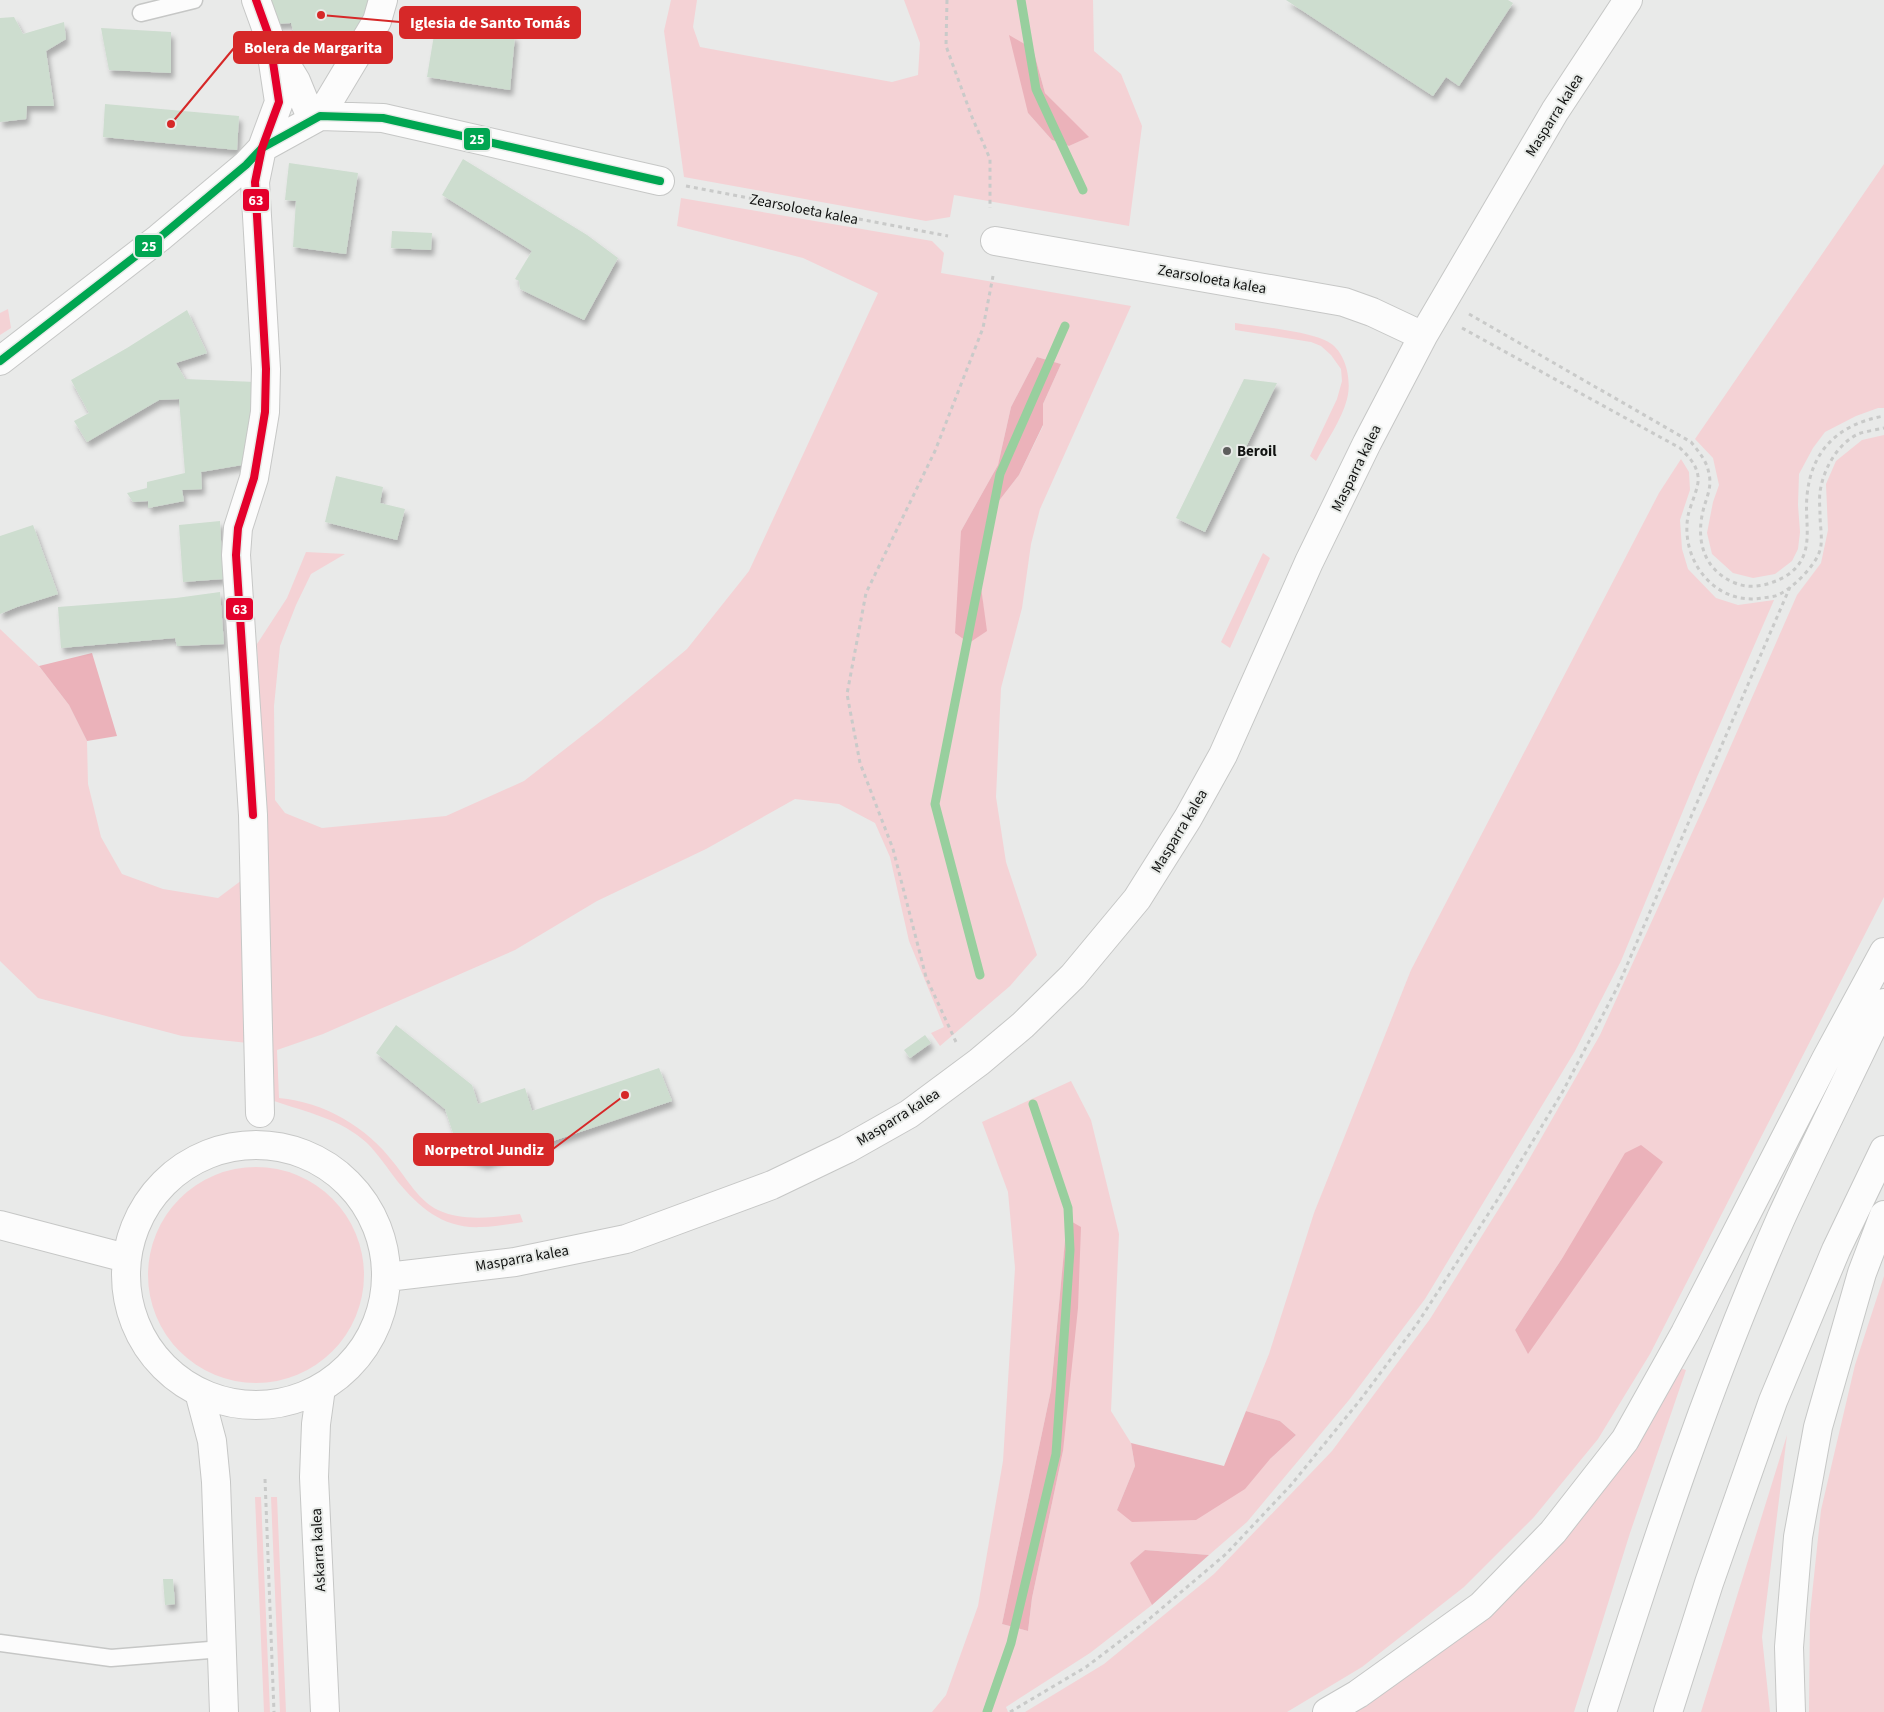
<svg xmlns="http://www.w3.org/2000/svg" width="1884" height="1712" font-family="'Source Sans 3',sans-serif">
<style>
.green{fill:#f4d2d5;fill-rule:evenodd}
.forest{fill:#ebb2ba}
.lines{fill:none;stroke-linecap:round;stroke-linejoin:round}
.stream{stroke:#98cf9e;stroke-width:9}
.building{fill:#cdddcf;filter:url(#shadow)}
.lane-casing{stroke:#c6c7c6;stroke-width:19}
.street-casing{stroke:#c6c7c6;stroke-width:30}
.highway-casing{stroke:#c6c7c6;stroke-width:30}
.path{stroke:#c9cac9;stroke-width:3;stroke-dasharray:4 4;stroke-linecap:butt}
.lane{stroke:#fcfcfc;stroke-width:16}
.street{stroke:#fcfcfc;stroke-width:28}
.highway{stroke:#fcfcfc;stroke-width:28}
.bus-1-casing{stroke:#e8ebe8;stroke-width:11}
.bus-2-casing{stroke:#e8ebe8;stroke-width:11}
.bus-1{stroke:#00a651;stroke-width:8}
.bus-2{stroke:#e4002b;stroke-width:8}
.poi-dot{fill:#5d5e5d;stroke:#e8ebe8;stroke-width:2}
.labels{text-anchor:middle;stroke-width:4;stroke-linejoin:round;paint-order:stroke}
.street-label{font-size:15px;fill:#121312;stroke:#e8ebe8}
.poi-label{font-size:15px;font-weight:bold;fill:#121312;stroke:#e8ebe8;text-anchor:start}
.leader{fill:none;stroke:#d62828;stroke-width:2}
.callout-dot{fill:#d62828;stroke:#e8ebe8;stroke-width:2}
.callout{fill:#d62828;stroke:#d62828;stroke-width:2}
.callout-label{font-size:16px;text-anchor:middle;font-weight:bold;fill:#fff}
.line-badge{stroke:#e8ebe8;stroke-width:2}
.badge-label{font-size:14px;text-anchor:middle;font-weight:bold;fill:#fff}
</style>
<defs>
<filter id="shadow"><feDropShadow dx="3" dy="5.5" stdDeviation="2.5" flood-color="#0004"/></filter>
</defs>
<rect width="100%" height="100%" fill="#e9eae9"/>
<path class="green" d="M671,0H697L693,27L700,47L892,82L918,75L920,43L904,0H1093L1094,51L1121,74L1142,126L1129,226L954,195L950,217L926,221L684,177L664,31ZM1033,49L1045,93L1088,137L1069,146L1052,140L1028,113Z
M1884,164V408H1878L1856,416L1825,432L1813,448L1799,474L1798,505L1800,532L1798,549L1792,561L1775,574L1753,578L1733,573L1712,554L1707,533L1713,502L1719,485L1713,458L1695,439Z
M681,198L932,241L944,253L941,273L1131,306L1040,509L1031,544L1022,608L1001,688L996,797L1006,862L1037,955L1010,986L940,1046L931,1033L944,1027L909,941L890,857L875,823L839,804L795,799L706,849L597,901L515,950L323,1034L277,1050L279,1098C324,1102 367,1127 394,1163C407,1179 419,1201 438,1210C464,1222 493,1217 520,1214L523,1222C509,1224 495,1227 481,1227C444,1229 420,1208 398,1182C388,1169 378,1154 367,1143C341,1119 306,1112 274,1101L266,1089L264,810L257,644L287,598L306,552L345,554L311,574L296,605L280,646L274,706L275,800L285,813L322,828L446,816L524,781L601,721L687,649L749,571L878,293L803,258L677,226ZM1037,357L1061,364L1043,404V426L1019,475L988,515L981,587L986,630L961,531L998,465L1011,407Z
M8,309L11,328L0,335V313Z
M1235,323C1259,327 1312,331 1330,343C1346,353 1352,381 1347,399C1342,419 1326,442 1316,461L1310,456L1337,399L1342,381L1341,369L1331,355L1321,346L1311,342L1235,330Z
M1884,435V897L1650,1354L1598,1439L1534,1517L1464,1587L1362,1667L1287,1712H1025L1104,1664L1214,1574L1332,1451L1430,1319L1523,1170L1600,1035L1711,791L1797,595L1821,563L1828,530L1826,484L1836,461L1862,440ZM1563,1257L1528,1353L1515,1330Z
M1681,459L1689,472L1690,490L1680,520L1682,549L1688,569L1716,598L1738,605L1774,600L1697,777L1621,961L1575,1051L1425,1299L1349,1400L1247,1522L1209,1555L1145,1550L1131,1563L1152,1605L1090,1653L1006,1707L1008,1712H932L946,1695L978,1606L1003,1461L1015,1268L1008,1192L982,1122L1071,1081L1091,1120L1119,1234L1111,1411L1131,1443L1135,1466L1117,1510L1270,1459L1296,1435L1280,1421L1246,1411L1269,1354L1314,1213L1411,970L1659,493ZM1067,1220L1063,1451L1032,1598L1028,1631L1002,1624L1051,1390Z
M1263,553L1270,558L1230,648L1221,642Z
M0,629L39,666L69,705L87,741L88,784L101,837L122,874L163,889L218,898L246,877L248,1043L182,1036L38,998L0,961Z
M148 1275a108 108 0 1 1 216 0a108 108 0 1 1-216 0Z
M1884,1276V1712H1809L1810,1614L1821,1510L1855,1365Z
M1677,1367L1686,1370L1630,1533L1574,1712H1346L1465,1632Z
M1787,1435L1762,1637L1770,1712H1701Z
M255,1497H261L270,1712H264Z
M271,1497H277L286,1712H280Z"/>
<path class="forest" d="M1009,35L1033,49L1045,93L1089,137L1069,146L1052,140L1028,113Z
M1037,357L1061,364L1043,404V425L1019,475L988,515L981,587L987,631L969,643L955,633L961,531L998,465L1011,407Z
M92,653L117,736L87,741L69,705L39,666Z
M1641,1145L1663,1162L1528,1354L1515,1330L1563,1257L1625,1153Z
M1067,1219L1081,1227L1078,1308L1063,1451L1032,1598L1028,1631L1002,1624L1051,1390Z
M1246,1411L1280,1421L1296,1435L1270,1459L1245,1489L1196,1520L1132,1522L1117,1510L1135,1466L1131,1443L1224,1466Z
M1145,1550L1209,1555L1152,1605L1130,1563Z"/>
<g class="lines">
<path class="stream" d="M1021,0L1036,89L1083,190
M980,975L935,804L1000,474L1065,326
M987,1712L1011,1643L1056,1454L1070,1250L1068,1208L1033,1104"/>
</g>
<path class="building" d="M271,0H374L357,35L296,40L291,23L274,24Z
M1286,0H1508L1513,3L1459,86L1446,77L1433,96Z
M14,17L23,34L64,22L66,39L46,51L54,106H27L26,119L0,122V18Z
M436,23L515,36L510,90L427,77Z
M101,28L171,32V73L109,70Z
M105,104L239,116L237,150L103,137Z
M463,159L587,235L618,258L584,320L520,289L519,281L515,279L532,251L442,195Z
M289,163L358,173L346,254L293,247L296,201L285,200Z
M392,231L432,233L431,250L391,248Z
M187,310L207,353L176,363L185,379L255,382L248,464L201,472L202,489L182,490L184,501L148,508V501L133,502L127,493L147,488V482L185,473L179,399L159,400L87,442L74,421L89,413L71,380L127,348Z
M1244,379L1277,383L1205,532L1176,518Z
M336,476L383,487L380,503L405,509L397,540L325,522Z
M220,521L223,579L183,582L179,525Z
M33,525L58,594L17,607L0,614V536Z
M220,592L224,644L177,646L175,638L61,648L58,607L176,598Z
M396,1025L472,1085L478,1104L525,1088L532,1111L659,1068L672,1101L485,1164L461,1157L445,1109L376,1053Z
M925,1035L931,1043L910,1058L904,1050Z
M163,1579H173L175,1604L165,1605Z"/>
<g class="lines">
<defs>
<path id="lane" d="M141,13L194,0
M0,1643L111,1658L222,1649"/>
<path id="street" d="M256,0L269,36L279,102L262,148L255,182L266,369L265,412L254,478L238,528L236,555L253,815L260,1113
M276,48L296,81L312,120
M320,116L377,21L383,0
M995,241L1344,302L1372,312L1423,336
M0,361L159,238L246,165L262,148L320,116L383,118L660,181
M126 1275a130 130 0 1 1 260 0a130 130 0 1 1-260 0Z
M0,1225L126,1258
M387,1277L515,1262L626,1239L772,1185L847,1149L909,1114L979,1062L1023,1025L1073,976L1137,899L1188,818L1223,755L1309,562L1367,443L1423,336L1555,111L1628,0
M321,1388L316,1424L314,1477L325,1712
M199,1392L212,1441L216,1482L224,1712"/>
<path id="highway" d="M1327,1712L1358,1694L1481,1606L1553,1532L1625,1440L1685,1333L1826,1059L1884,952
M1602,1712C1655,1545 1710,1378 1781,1218C1814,1146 1850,1075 1884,1003
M1668,1712L1709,1583L1773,1401L1836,1250L1884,1150
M1791,1712L1789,1647L1798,1537L1818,1427L1862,1273L1884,1215"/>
</defs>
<use href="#lane" class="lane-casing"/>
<use href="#street" class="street-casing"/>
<use href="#highway" class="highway-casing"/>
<path class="path" d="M947,0L946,46L972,117L990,159V208
M686,186L948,236
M1469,314L1691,442C1699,452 1707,461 1709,474C1712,486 1707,497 1704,507C1695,539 1703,570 1735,583C1752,590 1770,585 1786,576C1817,556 1804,525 1807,496C1811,450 1839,424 1884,416
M1462,328L1680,448C1689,457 1696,464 1698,476C1700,486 1690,505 1688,516C1680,560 1715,606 1762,598C1768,597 1775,597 1780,594C1794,587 1816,565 1820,550C1823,540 1820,526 1820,515C1820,508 1819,500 1820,492C1823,470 1837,444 1858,434C1866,431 1876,430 1884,428
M956,1042L926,977L893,849L860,763L847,694L866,593L935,451L983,328L993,276
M265,1479L274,1712
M1010,1712L1086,1667L1148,1620L1226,1554L1291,1485L1361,1399L1417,1324L1496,1202L1563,1091L1618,986L1790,587"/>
<use href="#lane" class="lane"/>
<use href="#street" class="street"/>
<use href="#highway" class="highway"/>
<defs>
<path id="bus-1" d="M0,361L159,238L246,165L262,148L320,116L383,118L660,181"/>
<path id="bus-2" d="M253,815L236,555L238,528L254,478L265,412L266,369L255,182L262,148L279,102L269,36L256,0"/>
</defs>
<use href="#bus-1" class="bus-1-casing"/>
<use href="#bus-2" class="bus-2-casing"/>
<use href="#bus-1" class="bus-1"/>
<use href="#bus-2" class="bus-2"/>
</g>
<circle class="poi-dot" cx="1227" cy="451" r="5"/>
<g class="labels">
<g class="street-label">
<text transform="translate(1554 115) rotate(-58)" y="5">Masparra kalea</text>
<text transform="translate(804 209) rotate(11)" y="5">Zearsoloeta kalea</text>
<text transform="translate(1212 279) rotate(10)" y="5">Zearsoloeta kalea</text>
<text transform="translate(1356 468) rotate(-64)" y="5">Masparra kalea</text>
<text transform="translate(1179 831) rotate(-59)" y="5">Masparra kalea</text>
<text transform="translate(898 1117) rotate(-32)" y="5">Masparra kalea</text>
<text transform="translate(522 1258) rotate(-10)" y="5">Masparra kalea</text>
<text transform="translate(318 1550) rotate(-93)" y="5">Askarra kalea</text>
</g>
<g class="poi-label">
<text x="1237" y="456">Beroil</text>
</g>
</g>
<path class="leader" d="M321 15L400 22M171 124L234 48M625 1095L553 1149"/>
<g class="callout-dot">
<circle cx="321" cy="15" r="5"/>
<circle cx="171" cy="124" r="5"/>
<circle cx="625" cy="1095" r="5"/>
</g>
<g class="callout">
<rect x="400" y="7" width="180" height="31" rx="5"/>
<rect x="234" y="32" width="158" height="31" rx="5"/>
<rect x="414" y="1134" width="139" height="31" rx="5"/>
</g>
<g class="callout-label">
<text x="490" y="28">Iglesia de Santo Tomás</text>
<text x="313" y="53">Bolera de Margarita</text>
<text x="484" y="1155">Norpetrol Jundiz</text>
</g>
<g class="line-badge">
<rect x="463" y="127" width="28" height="24" rx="5" fill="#00a651"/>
<rect x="242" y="188" width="28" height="24" rx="5" fill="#e4002b"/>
<rect x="134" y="234" width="29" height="24" rx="5" fill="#00a651"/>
<rect x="225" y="597" width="29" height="24" rx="5" fill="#e4002b"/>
</g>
<g class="badge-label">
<text x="477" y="144">25</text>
<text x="256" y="205">63</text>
<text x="149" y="251">25</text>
<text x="240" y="614">63</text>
</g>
</svg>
